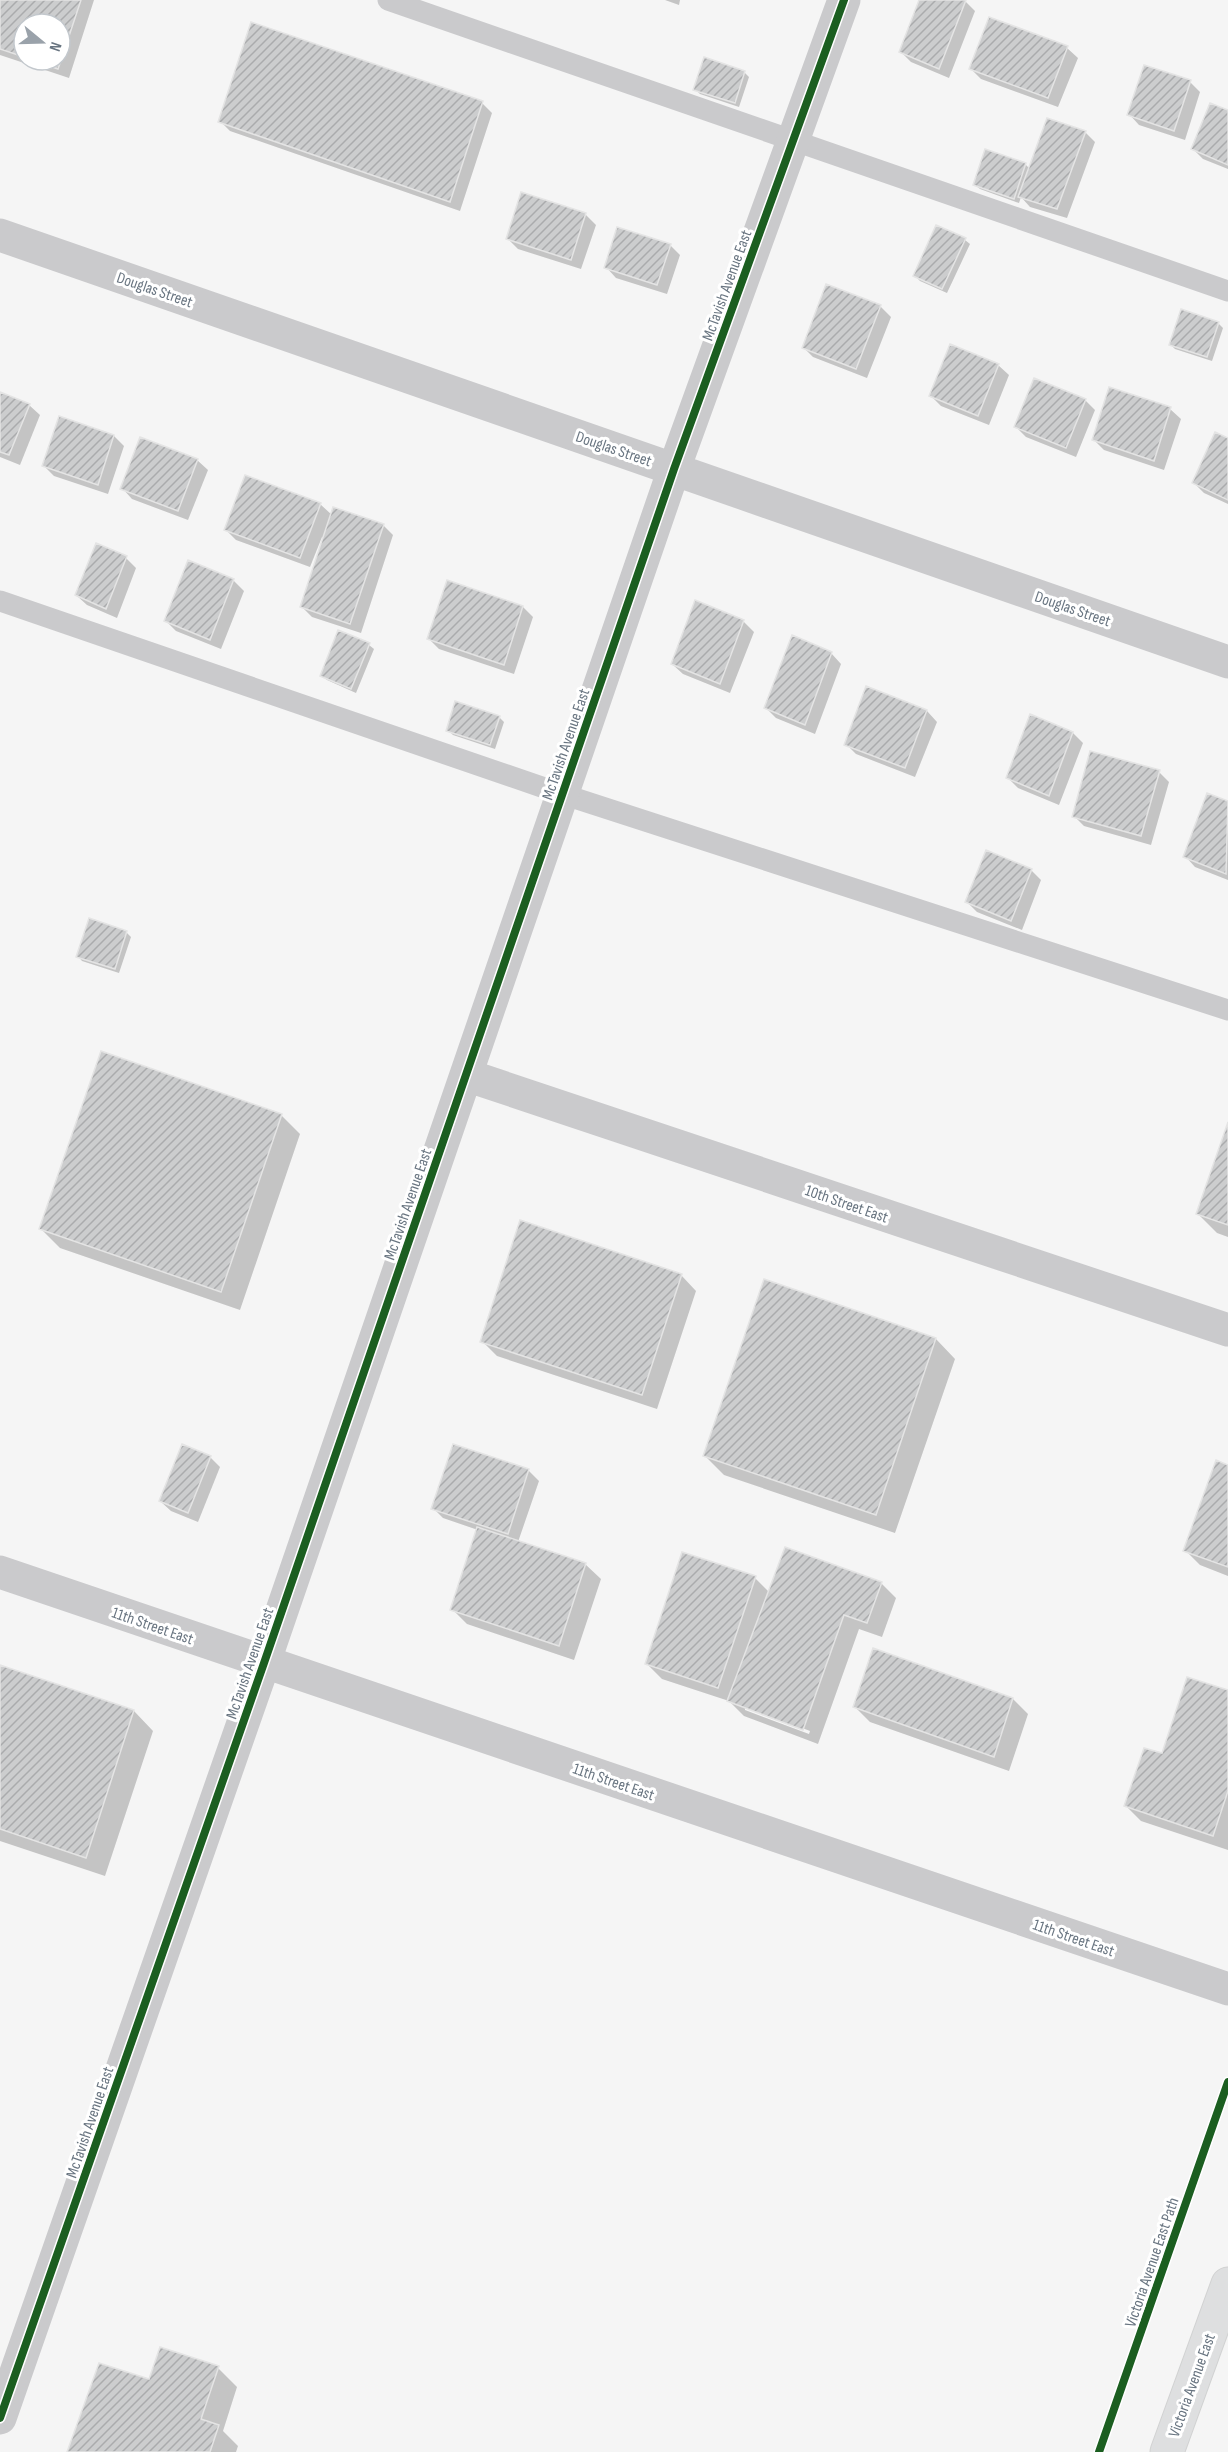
<svg xmlns="http://www.w3.org/2000/svg" width="1228" height="2452" font-family="'Sofia Sans Condensed',sans-serif">
<style>
.shadow{fill:#0003;fill-rule:evenodd}
.building{fill:url(#building-hatch);stroke:#e4e4e4;stroke-width:1.5}
.lines{fill:none;stroke-linecap:round;stroke-linejoin:round}
.secondary-casing{stroke:#d1d2d2;stroke-width:35}
.lane{stroke:#cacacc;stroke-width:21}
.street{stroke:#cacacc;stroke-width:33}
.secondary{stroke:#dedfe0;stroke-width:33}
.cycleway-casing{stroke:#fff;stroke-width:11}
.cycleway{stroke:#1b5e20;stroke-width:8}
.labels{text-anchor:middle;stroke-width:6;stroke-linejoin:round;paint-order:stroke}
.street-label{font-size:16px;fill:#697581;stroke:#fff}
</style>
<defs>
<pattern id="building-hatch" width="6" height="6" patternUnits="userSpaceOnUse" patternTransform="scale(1.5)"><rect width="6" height="6" fill="#cccdce"/><path d="M-1 1l2-2M0 6l6-6M5 7l2-2" fill="none" stroke="#aaabad"/></pattern>
</defs>
<rect width="100%" height="100%" fill="#f5f5f5"/>
<path class="shadow" d="M0,0H94L69,78L0,55ZM24,24H60V60H24Z
M665,0H680L679,5Z
M920,0H964L975,11L949,78L911,62L901,52Z
M990,19L1067,48L1078,58L1058,107L981,79L971,69Z
M744,72L749,77L739,107L700,94L695,89Z
M1190,82L1200,92L1185,140L1139,125L1129,114Z
M482,103L492,113L460,211L230,131L220,121Z
M1228,112V169L1203,159L1193,149Z
M1085,132L1095,142L1067,218L1030,207L1021,197L1019,203L980,189L975,185L1025,164L1030,169Z
M585,214L596,225L581,269L518,249L507,238Z
M965,240L970,244L947,293L920,281L915,276Z
M670,245L680,255L667,294L616,278L606,267Z
M880,306L891,317L867,378L813,357L803,347Z
M1218,323L1223,328L1212,361L1175,349L1170,344Z
M998,365L1009,375L989,425L941,406L931,396Z
M0,394L29,405L40,415L20,465L0,457Z
M1085,400L1095,410L1076,457L1026,437L1016,427Z
M1170,409L1181,419L1164,470L1104,450L1094,440Z
M60,418L114,436L124,446L108,494L54,476L44,466Z
M1228,439V504L1204,493L1194,483Z
M197,460L208,470L188,520L132,499L122,488Z
M320,504L332,515L383,525L393,535L361,633L312,617L302,607L324,538L322,537L310,567L236,540L226,530Z
M126,558L136,568L117,618L87,605L76,595Z
M189,562L233,580L244,591L221,649L176,631L166,621Z
M523,607L533,617L514,674L439,649L429,639Z
M743,621L754,632L730,693L683,674L672,664Z
M369,645L374,649L356,693L327,680L322,676Z
M831,653L841,664L815,734L776,718L766,708Z
M867,688L927,711L937,722L915,777L856,754L846,744Z
M1031,716L1073,733L1083,743L1059,805L1018,788L1008,778Z
M499,717L504,722L495,749L453,735L448,730Z
M1159,772L1169,782L1151,845L1084,826L1074,816Z
M1208,795L1228,803V880L1195,867L1185,856Z
M1031,870L1041,880L1022,930L977,912L967,902Z
M126,932L131,937L119,973L82,961L78,956Z
M281,1115L300,1134L240,1310L60,1248L41,1229Z
M1228,1126V1237L1217,1233L1197,1213Z
M681,1275L696,1291L657,1409L497,1356L482,1341Z
M936,1339L955,1359L895,1533L724,1475L705,1456Z
M454,1446L529,1471L539,1481L518,1542L585,1564L601,1579L574,1660L467,1624L452,1609L478,1530L443,1518L433,1508Z
M210,1457L220,1467L198,1522L171,1511L160,1501Z
M1228,1466V1576L1200,1565L1185,1550Z
M755,1578L769,1592L881,1583L896,1598L882,1637L859,1629L818,1744L744,1716L729,1701L662,1679L647,1664ZM745,1706L810,1731L809,1734L745,1710Z
M0,1667L134,1711L153,1731L105,1876L0,1841Z
M1228,1692V1850L1141,1821L1126,1806L1163,1755Z
M1013,1699L1028,1714L1009,1771L870,1722L855,1707Z
M218,2368L237,2387L223,2431L238,2446L236,2452H68L150,2381Z"/>
<path class="building" d="M0,0H81L58,69L32,60H60V24H24V57L0,49Z
M919,0H966L939,69L899,52Z
M989,17L1068,46L1048,98L969,69Z
M251,22L483,101L450,202L218,122Z
M704,57L745,71L735,103L693,90Z
M1144,65L1191,80L1174,131L1127,115Z
M1210,103L1228,110V165L1191,149Z
M1047,118L1086,131L1057,209L1018,197Z
M985,149L1026,163L1014,199L973,185Z
M521,192L586,213L571,260L506,239Z
M936,225L966,238L942,289L913,276Z
M617,227L671,244L657,285L604,268Z
M826,284L881,305L856,369L802,348Z
M1181,309L1219,322L1207,357L1169,345Z
M950,344L999,364L978,416L929,396Z
M1034,378L1086,399L1066,448L1014,427Z
M1109,387L1171,407L1154,461L1092,440Z
M0,392L30,404L9,455L0,452Z
M59,416L114,435L98,485L42,466Z
M1215,432L1228,438V500L1192,483Z
M140,437L198,459L178,511L120,489Z
M245,475L321,503L300,558L224,530Z
M333,507L384,524L350,624L300,607Z
M96,543L127,556L106,609L75,595Z
M188,560L234,579L210,640L164,621Z
M447,580L523,606L504,665L427,639Z
M695,600L744,620L720,684L671,664Z
M338,630L370,643L351,689L320,676Z
M792,635L832,652L805,725L764,708Z
M866,686L927,710L905,768L844,745Z
M455,701L500,716L490,745L446,731Z
M1030,714L1073,732L1049,796L1006,778Z
M1090,751L1160,770L1141,836L1072,817Z
M1207,793L1228,801L1226,874L1183,857Z
M986,850L1032,869L1011,921L965,902Z
M89,918L127,931L115,969L76,957Z
M101,1051L282,1114L221,1292L39,1229Z
M1228,1122V1225L1196,1214Z
M520,1220L682,1274L642,1395L480,1342Z
M764,1279L936,1338L876,1515L703,1456Z
M182,1444L211,1456L188,1513L159,1501Z
M453,1444L529,1469L508,1534L431,1509Z
M1216,1460L1228,1465V1567L1183,1551Z
M477,1527L586,1563L559,1646L450,1610Z
M785,1547L882,1582L867,1623L844,1615L803,1730L727,1701Z
M682,1552L756,1576L718,1688L645,1664Z
M873,1648L1013,1698L994,1757L853,1707Z
M0,1665L134,1710L86,1858L0,1829Z
M1187,1677L1228,1690V1791L1213,1836L1124,1806L1144,1748L1162,1753Z
M160,2347L219,2366L201,2419L219,2425L210,2452H67L99,2363L149,2379Z"/>
<g class="lines">
<defs>
<path id="secondary" d="M1167,2452L1228,2284"/>
</defs>
<use href="#secondary" class="secondary-casing"/>
<path class="lane" d="M388,0L1228,291
M0,601L562,794L1228,1010"/>
<path class="street" d="M0,235L1228,662
M466,1075L1228,1330
M0,1572L1228,1989
M0,2418L264,1663L674,469L844,0"/>
<use href="#secondary" class="secondary"/>
<defs>
<path id="cycleway" d="M0,2418L264,1663L674,469L844,0
M1099,2452L1228,2082"/>
</defs>
<use href="#cycleway" class="cycleway-casing"/>
<use href="#cycleway" class="cycleway"/>
</g>
<g class="labels">
<g class="street-label">
<text transform="translate(726 285) rotate(-70)" y="6">McTavish Avenue East</text>
<text transform="translate(155 289) rotate(19)" y="6">Douglas Street</text>
<text transform="translate(614 448) rotate(19)" y="6">Douglas Street</text>
<text transform="translate(1073 608) rotate(19)" y="6">Douglas Street</text>
<text transform="translate(565 744) rotate(-71)" y="6">McTavish Avenue East</text>
<text transform="translate(847 1203) rotate(19)" y="6">10th Street East</text>
<text transform="translate(407 1204) rotate(-71)" y="6">McTavish Avenue East</text>
<text transform="translate(153 1625) rotate(19)" y="6">11th Street East</text>
<text transform="translate(249 1663) rotate(-71)" y="6">McTavish Avenue East</text>
<text transform="translate(614 1781) rotate(19)" y="6">11th Street East</text>
<text transform="translate(1074 1937) rotate(19)" y="6">11th Street East</text>
<text transform="translate(89 2122) rotate(-71)" y="6">McTavish Avenue East</text>
<text transform="translate(1151 2262) rotate(-71)" y="6">Victoria Avenue East Path</text>
<text transform="translate(1191 2385) rotate(-70)" y="6">Victoria Avenue East</text>
</g>
</g>
<g transform="translate(42 42) rotate(109)"><circle r="28" fill="#ffffff" stroke="#c3c8cd" stroke-width="1.5"/>
<path d="M0-4.5L10 22L0 15L-10 22Z" fill="#9aa2aa"/>
<text y="-9" font-size="16" font-weight="bold" text-anchor="middle" fill="#697581">N</text>
</g>
</svg>
